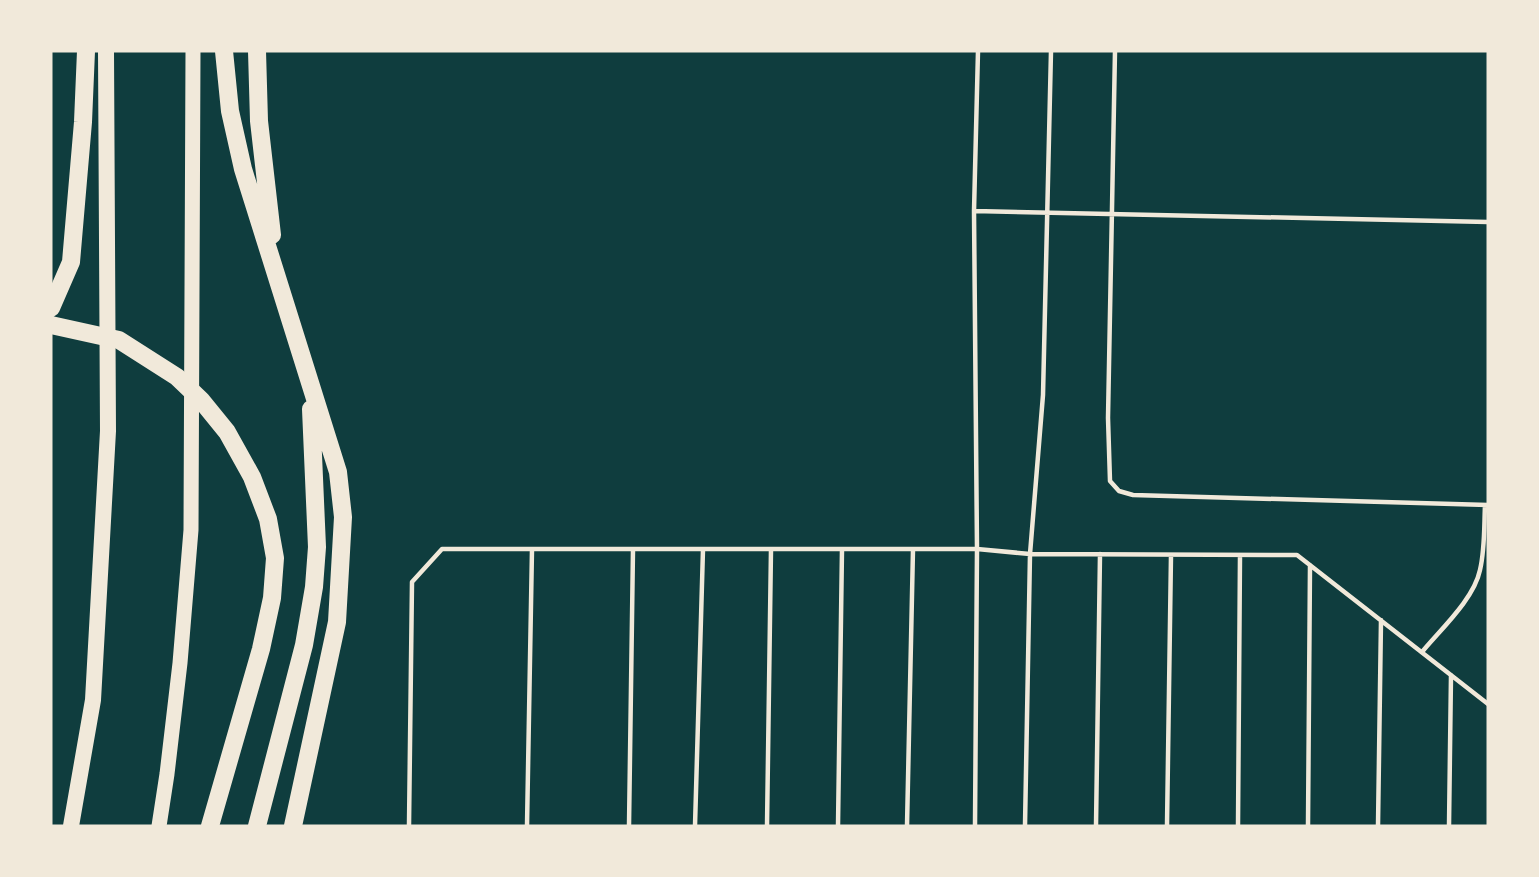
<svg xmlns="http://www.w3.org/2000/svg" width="1539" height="877" font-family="Lato,sans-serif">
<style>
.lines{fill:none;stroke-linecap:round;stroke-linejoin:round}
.service{stroke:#f1e9da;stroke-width:4.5}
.primary{stroke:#f1e9da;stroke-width:15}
.trunk{stroke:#f1e9da;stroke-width:16}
.motorway{stroke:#f1e9da;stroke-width:18}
</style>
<rect width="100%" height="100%" fill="#0f3d3e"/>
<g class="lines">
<path class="service" d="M1115,51L1108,418L1110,481L1119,491L1133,495L1488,505
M974,211L1488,222
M1422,652C1441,629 1474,599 1480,570C1485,549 1484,526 1485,505
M409,826L412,582L442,549H977L1030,554L1297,555L1488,704
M527,826L532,549
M629,826L633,549
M695,826L703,549
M767,826L771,549
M838,826L842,549
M907,826L913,549
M975,826L977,549L974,211L978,51
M1025,826L1030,554L1043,395L1051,51
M1096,826L1100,554
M1167,826L1171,555
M1238,826L1240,555
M1308,826L1310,565
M1378,826L1381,620
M1449,826L1451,675"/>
<path class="primary" d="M159,826L167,774L180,663L191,530L193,51"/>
<path class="trunk" d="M71,826L93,700L108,431L106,51"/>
<path class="motorway" d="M224,51L230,111L243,169L338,472L343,517L337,622L293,826
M257,51L259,121L272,235
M51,308L71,262L83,122L86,51
M51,325L119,340L177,377L201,400L227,432L252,477L268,519L275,558L272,598L261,649L210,826
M257,826L304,645L314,587L317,547L311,409"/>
</g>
<rect width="1539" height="877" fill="none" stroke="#f1e9da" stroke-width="105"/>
</svg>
